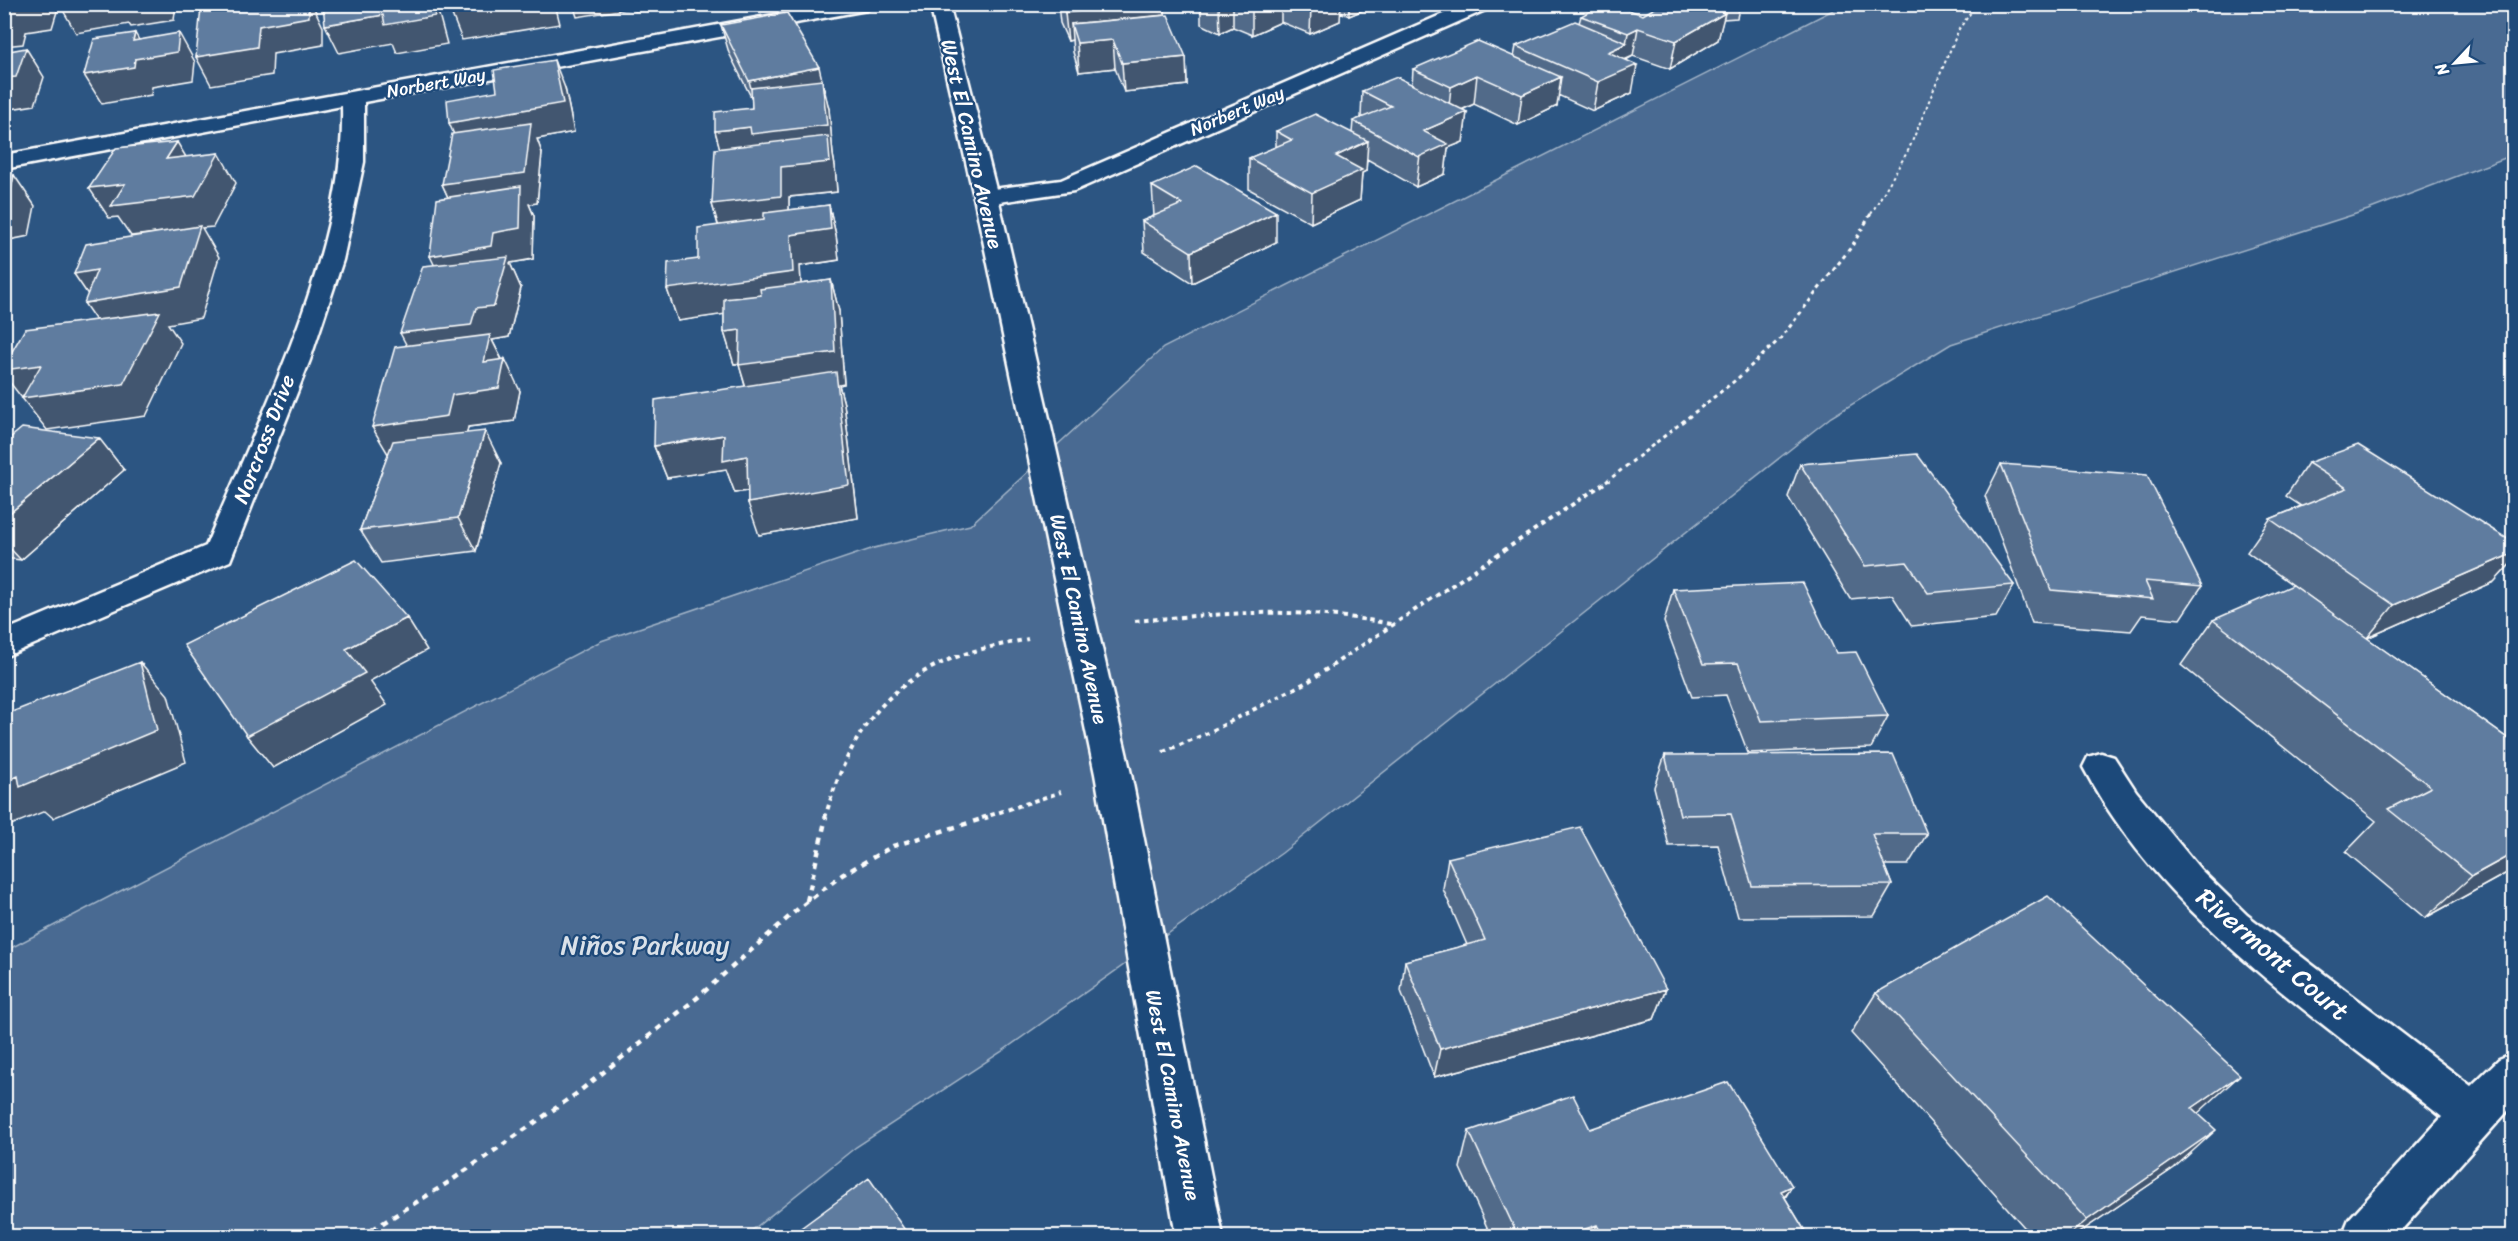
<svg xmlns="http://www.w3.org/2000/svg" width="2518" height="1241" font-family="Sriracha,sans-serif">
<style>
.green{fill:#486b92;stroke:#a4b5c8;stroke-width:1.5}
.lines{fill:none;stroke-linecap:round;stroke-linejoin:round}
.minor-casing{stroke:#fff;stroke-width:5}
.secondary-casing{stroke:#fff;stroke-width:5}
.path-far3{stroke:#fff;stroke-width:2;stroke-dasharray:3 3;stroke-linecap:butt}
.path-far2{stroke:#fff;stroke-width:3;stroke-dasharray:4 4;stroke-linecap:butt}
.path-far1{stroke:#fff;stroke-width:4;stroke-dasharray:4.5 4.5;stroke-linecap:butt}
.path{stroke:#fff;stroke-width:4.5;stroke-dasharray:6 6;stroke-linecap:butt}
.minor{fill:#1f4a7a;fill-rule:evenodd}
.secondary{fill:#1f4a7a;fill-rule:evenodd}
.wall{fill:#516b89;stroke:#fff;stroke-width:1.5}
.shaded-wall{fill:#42576f;stroke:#fff;stroke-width:1.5}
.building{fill:#5e7c9f;stroke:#fff;stroke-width:1.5}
.labels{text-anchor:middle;stroke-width:4.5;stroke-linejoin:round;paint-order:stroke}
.far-street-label{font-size:18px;fill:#fff;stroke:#1f4a7a}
.street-label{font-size:21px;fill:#fff;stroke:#1f4a7a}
.near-park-label{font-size:26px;fill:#dae1e9;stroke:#1f4a7a}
.near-street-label{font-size:26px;fill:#fff;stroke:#1f4a7a}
</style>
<rect width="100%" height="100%" fill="#2c5582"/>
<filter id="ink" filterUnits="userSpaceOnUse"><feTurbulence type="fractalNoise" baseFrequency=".0167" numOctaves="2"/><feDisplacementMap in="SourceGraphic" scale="12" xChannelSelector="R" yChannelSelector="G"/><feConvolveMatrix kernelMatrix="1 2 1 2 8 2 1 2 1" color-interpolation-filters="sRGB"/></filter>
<g filter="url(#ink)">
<path class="green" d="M1843,5H2513V155L2368,210L1951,344L1831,417L1282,853L1001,1052L856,1147L745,1236H5V951L601,641L874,548L970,525L1163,348Z"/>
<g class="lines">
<defs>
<path id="minor" d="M833,4H876L867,10L364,102V162L343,260L310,360L230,561L4,657V631L206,546C261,413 346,252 342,106L4,169V155Z
M1466,4H1492L1490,8L1074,191L986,204L978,202L974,197L978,192L986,190L1061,180Z
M2101,753L2114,757L2136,791L2200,869L2247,915L2471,1086L2499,1059L2514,1053V1104L2396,1236H2342L2349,1219L2442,1117C2314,1015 2160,915 2083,767L2088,757Z"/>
<path id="secondary" d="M930,4H949L998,197L1131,774L1223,1236H1176L1095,774L974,197Z"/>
</defs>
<use href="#minor" class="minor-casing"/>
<use href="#secondary" class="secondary-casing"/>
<path class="path-far3" d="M1871,214L1909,149L1959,29L1977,4"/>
<path class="path-far2" d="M1606,482L1737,379L1781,338L1852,246L1872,212"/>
<path class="path-far1" d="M1135,621C1225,613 1305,606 1395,625
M1163,752L1208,733L1309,681L1609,480
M825,818C847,740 883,680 965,654C985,647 1007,644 1028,639
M982,818L1061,792"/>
<path class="path" d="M807,901L826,817
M362,1236L449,1182L576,1094L697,998L799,908L842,875L893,846L988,817"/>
<use href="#minor" class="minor"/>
<use href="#secondary" class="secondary"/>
</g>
<path class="wall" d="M1058,4H1165V15L1140,18L1186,57L1187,85L1124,92L1115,68L1079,72L1073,52L1072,40L1068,41L1060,23Z
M1201,4H1377L1349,16L1340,12V21L1310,34L1281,22L1252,35L1233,27L1220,33L1201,24Z
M1662,4H1740L1737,18L1723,19L1718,40L1670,69L1633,56L1626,60L1632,93L1593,111L1558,95L1557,106L1518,125L1474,104L1462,110L1467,112L1463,142L1448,148L1445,174L1416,187L1367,159L1366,171L1362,173L1360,200L1311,223L1249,189V158L1276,147V131L1352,133L1353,121L1361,118L1362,91L1412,85L1413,69L1514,57L1516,46L1579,23L1581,16L1643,15Z
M721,25L821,80L829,109L833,155L835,166L837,192L789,197V210L829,205L836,235L839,260L800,266L801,284L831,280L839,311L844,384L839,385L844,404L858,518L759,535L748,491L735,493L726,469L667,478L654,446L745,386L739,364H734L724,332V314L678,321L667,289L698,259L718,225L712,204L720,148L715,131L752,108V99L729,53Z
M565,88L574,132L537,139L542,153L537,203L529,204L534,216L533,259L510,263L521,288L509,337L492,340L502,359L520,391L514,421L468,427L467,433L501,463L476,551L381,563L360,530L388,455L407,346L434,265L448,197L442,184Z
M1152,186L1276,242L1192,283L1144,252L1142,221L1154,216Z
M4,443L124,470L21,560L4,558Z
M2308,463L2514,543V560L2494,582L2367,638L2514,743V869L2425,918L2346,852L2376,821L2181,665L2213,620L2329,611L2247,552L2270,519L2301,506L2286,496Z
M1800,464L2014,585L1996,617L1912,626L1892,595L1850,599L1788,497Z
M2001,464L2202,586L2180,619L2142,615L2131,631L2032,623L1985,496Z
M1673,589L1836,653L1888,716L1871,748L1748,753L1726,695L1692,697L1664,622Z
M1665,755L1927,834L1908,865H1884L1892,885L1874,916L1738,917L1718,845L1669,846L1654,787Z
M1448,858L1666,989L1654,1019L1434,1077L1401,991L1405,961L1467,945L1443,889Z
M1876,993L2198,1113L2174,1168L2074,1236H2032L1851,1033Z
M1590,1129L1792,1186L1785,1198L1808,1236H1491L1460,1168L1469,1131Z"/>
<path class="shaded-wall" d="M4,4H56L58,8L52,28L26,32L23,44L4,46Z
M64,4H176L174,20L131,27L129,24L76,33L60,5Z
M309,4H312L323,27V45L273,54L272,75L211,85L196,57L259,26Z
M432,4H435L440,18L447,44L397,53L393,43L339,53L325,25L383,15Z
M499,4H555L560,24L462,40L451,12Z
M573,4H632L633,8L577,17Z
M632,4H667V6L635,11Z
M1110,4H1165V15L1071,24L1072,40L1068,41L1065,13Z
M1221,4H1233V27L1220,33L1219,5Z
M1259,4H1281V22L1252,35V7Z
M1316,4H1341L1340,21L1310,34L1311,7Z
M1349,4H1377L1349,16Z
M1725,13L1718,40L1670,69L1676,41Z
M1638,28L1633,56L1624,60L1637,65L1632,93L1593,111L1598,82L1608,52L1626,44L1628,33Z
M135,33L148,56L179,33L195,62L193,80L152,87L151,95L102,104L84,75L133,41Z
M1113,40L1115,68L1079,72L1077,43Z
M26,48L44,77L35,105L4,110V78Z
M1186,57L1187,85L1124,92L1122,63Z
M554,60L565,88L574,132L537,139L542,153L537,203L529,204L534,216L533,259L510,263L521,288L509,337L492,340L504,364L505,359L520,391L514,421L468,427L464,448L391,459L372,427L417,365L400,333L445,287L430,256L456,215L442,184L462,153L449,123Z
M819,67L829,109L833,155L835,166L837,192L789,197V226L721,234L712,204L723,160L715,131L750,127L757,109L749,81Z
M1477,75L1474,104L1448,116L1451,87Z
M1561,77L1557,106L1518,125L1522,95Z
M1467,112L1463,142L1448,148L1445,174L1416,187L1423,131Z
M1368,141L1366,171L1362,173L1360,200L1311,223L1312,193L1336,156Z
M177,142L195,172L166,159Z
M219,153L236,183L213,227L202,228L219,257L201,318L168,324L181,343L146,416L47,430L4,375V370L106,335L84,303L93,302L74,274L200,228L131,236L118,217L109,218L89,188Z
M14,175L35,206L29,236L4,241V206Z
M829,205L836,235L839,260L800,266L802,303L678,321L667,289L791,235Z
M1276,212V242L1192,283L1191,252Z
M831,280L839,311L844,384L839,385L844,404L858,518L759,535L748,503L749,398L739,365Z
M740,330L750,362L734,364L724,332Z
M485,431L501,463L476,551L458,518Z
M724,435L747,456L758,489L735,493L726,469L667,478L654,446Z
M99,438L124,470L21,560L4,542V518Z
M2514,553V560L2494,582L2367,638L2394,605Z
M407,618L427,650L370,681L387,705L273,768L247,736L346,649Z
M140,662L168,695L186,762L53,818L45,811L4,828V782Z
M2514,853V869L2425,918L2472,876Z
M1666,989L1654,1019L1434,1077L1440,1049Z
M2240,1075L2197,1114L2192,1108Z
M2216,1130L2174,1168L2074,1236H2068L2087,1220Z
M1792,1186L1768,1222L1781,1191Z
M1597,1225L1592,1236H1565Z"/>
<path class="building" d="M4,4H9L4,16Z
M226,4H309V17L259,26L257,47L196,57L201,8Z
M323,4H432L435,16L385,25L383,15L325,25Z
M450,4H499L451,12Z
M1061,4H1114L1116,7L1065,13Z
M1245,4H1259L1252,7Z
M1603,4H1612L1643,15L1662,4H1700L1725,13L1676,41L1638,28L1628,33L1581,16Z
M787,13L819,67L749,81L721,25Z
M1168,15L1186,57L1122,63L1113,40L1077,43L1071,24Z
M1575,21L1627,43L1608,52L1637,65L1598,82L1516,46Z
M135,33L133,41L179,33L177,52L135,59L134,67L84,75L94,39Z
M1478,41L1561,77L1522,95L1477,75L1451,87L1413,69Z
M26,48L16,77L4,78V52Z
M554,60L563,103L449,123L447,100L497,91L494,70Z
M1397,77L1467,112L1423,131L1448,144L1419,157L1353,121L1391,106L1362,91Z
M822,80L827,125L751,134L750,127L715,131V112L752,108L751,88Z
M1315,114L1368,141L1336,156L1362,170L1312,193L1249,158L1292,140L1276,131Z
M531,123L525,173L442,184L452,134Z
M828,136L830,162L781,167V196L712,204L715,149Z
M177,142L166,159L219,153L195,196L111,206L125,184L89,188L116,148Z
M1197,166L1276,212L1191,252L1142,221L1182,204L1152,186Z
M14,175L8,205L4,206V177Z
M521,186L520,228L493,233L491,246L430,256L437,199Z
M829,205L831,229L791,235L793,272L667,289L668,263L698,259V228L764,219V213Z
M200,226L181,287L84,303L97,270L74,274L86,244Z
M508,257L494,306L476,308L471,325L400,333L423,266Z
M831,280L835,352L739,365L740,330L724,332V299L761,295L760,289Z
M160,312L123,384L22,398L41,365L4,370V365L25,329Z
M490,335L484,362L505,359L499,388L452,395L447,416L372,427L395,347Z
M836,372L849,485L748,503L747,456L723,461L724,435L654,446L655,400Z
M22,428L99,438L4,518V443Z
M485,431L458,518L360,530L393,441Z
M2358,445L2514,543V553L2394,605L2270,519L2347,488L2308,463Z
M1917,454L2014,585L1928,593L1907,562L1865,566L1800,464Z
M2001,464L2147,475L2202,586L2145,581L2153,599L2051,590Z
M356,560L407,618L346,649L365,673L247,736L184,645Z
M1803,583L1836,653L1856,652L1888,716L1761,721L1738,663L1703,664L1673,589Z
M2293,585L2514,743V853L2472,876L2388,809L2431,787L2213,620Z
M140,662L157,730L20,787L18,776L4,782V715Z
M1893,754L1927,834H1872L1892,885L1752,886L1731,814L1680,815L1665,755Z
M1580,827L1666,989L1440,1049L1405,961L1485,940L1448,858Z
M2048,896L2240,1075L2192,1108L2216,1130L2087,1220L1876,993Z
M1728,1082L1792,1186L1781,1191L1808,1236H1603L1597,1225L1565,1236H1518L1469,1131L1573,1095L1590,1129Z
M869,1178L909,1236H790Z"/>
</g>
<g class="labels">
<g class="far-street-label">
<text transform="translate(436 83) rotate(-10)" y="6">Norbert Way</text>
<text transform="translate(1237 111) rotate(-23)" y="6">Norbert Way</text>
</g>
<g class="street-label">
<text transform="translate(972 144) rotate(77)" y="7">West El Camino Avenue</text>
<text transform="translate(264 439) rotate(-69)" y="7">Norcross Drive</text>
<text transform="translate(1079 619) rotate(78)" y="7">West El Camino Avenue</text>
<text transform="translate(1173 1095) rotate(79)" y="7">West El Camino Avenue</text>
</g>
<g class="near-park-label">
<text x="645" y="954">Niños Parkway</text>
</g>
<g class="near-street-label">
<text transform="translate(2273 954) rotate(40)" y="9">Rivermont Court</text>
</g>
</g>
<rect width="2518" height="1241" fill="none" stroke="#1f4a7a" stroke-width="24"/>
<rect x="12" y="12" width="2494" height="1217" fill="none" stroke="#fff" stroke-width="2" filter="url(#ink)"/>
<g transform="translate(2455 63) rotate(244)" stroke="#1f4a7a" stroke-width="4.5" paint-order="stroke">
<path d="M0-4.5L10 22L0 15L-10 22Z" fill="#ffffff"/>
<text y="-9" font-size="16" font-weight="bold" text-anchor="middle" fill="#ffffff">N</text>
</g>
</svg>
